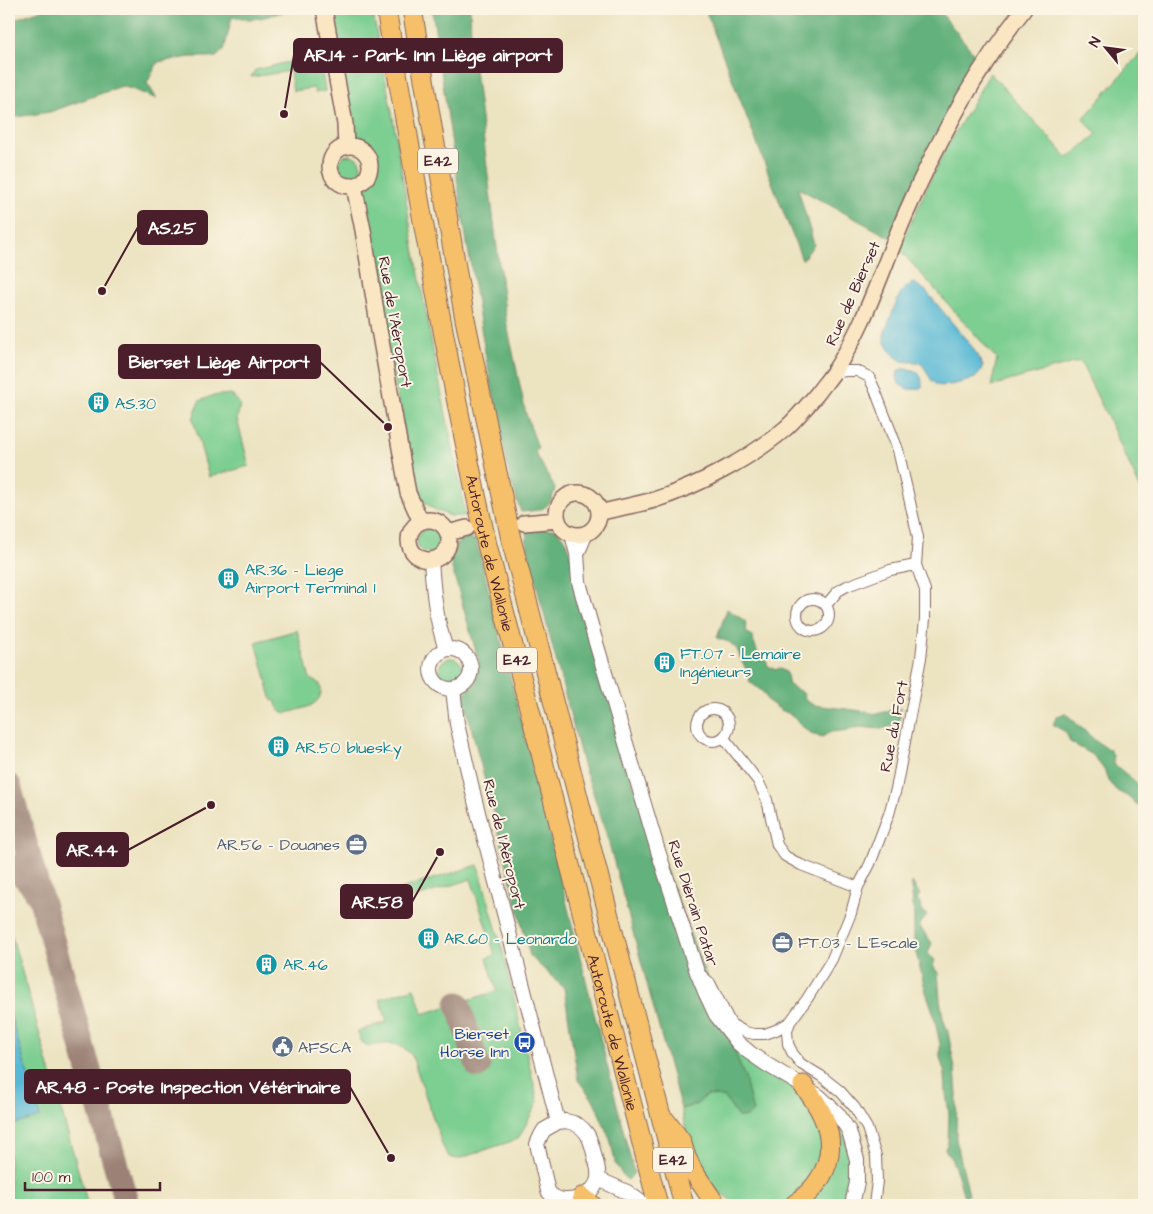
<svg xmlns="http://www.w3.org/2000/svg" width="1153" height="1214" font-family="'Architects Daughter',sans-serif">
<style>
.green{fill:#7bce91;stroke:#62765e}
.forest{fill:#64b17b;stroke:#576853}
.water{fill:#58b9d6;stroke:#516c80}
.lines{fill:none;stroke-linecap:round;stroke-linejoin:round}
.taxiway{stroke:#9b8176;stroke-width:25}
.minor-casing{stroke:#836460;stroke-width:12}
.tertiary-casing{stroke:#836460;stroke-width:16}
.secondary-casing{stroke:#836460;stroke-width:18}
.motorway-casing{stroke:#836460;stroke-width:21}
.minor{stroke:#fff;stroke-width:10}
.tertiary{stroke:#fff;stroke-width:14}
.secondary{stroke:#fbe6c4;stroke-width:15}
.motorway{stroke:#f6c06b;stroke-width:19}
.labels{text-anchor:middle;stroke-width:4;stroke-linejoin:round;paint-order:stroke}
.shield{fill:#fcf5e5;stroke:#7f5f63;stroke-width:1}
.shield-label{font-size:15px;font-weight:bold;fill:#4a1f2b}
.street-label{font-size:16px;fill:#4a1f2b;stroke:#fcf5e5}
.culture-label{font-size:16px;fill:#0d838f;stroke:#fcf5e5;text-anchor:start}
.service-label{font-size:16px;fill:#4e5e75;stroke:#fcf5e5;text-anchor:start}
.transit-label{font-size:16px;fill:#164399;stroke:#fcf5e5;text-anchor:end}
.leader{fill:none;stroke:#4a1f2b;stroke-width:2}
.callout-dot{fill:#4a1f2b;stroke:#fcf5e5;stroke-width:2}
.callout{fill:#4a1f2b;stroke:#4a1f2b;stroke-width:2}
.callout-label{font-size:18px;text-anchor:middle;font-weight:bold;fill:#fff}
</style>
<rect width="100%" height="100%" fill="#fcf5e5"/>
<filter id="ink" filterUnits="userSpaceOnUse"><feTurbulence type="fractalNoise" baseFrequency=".02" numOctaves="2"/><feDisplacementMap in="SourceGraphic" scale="10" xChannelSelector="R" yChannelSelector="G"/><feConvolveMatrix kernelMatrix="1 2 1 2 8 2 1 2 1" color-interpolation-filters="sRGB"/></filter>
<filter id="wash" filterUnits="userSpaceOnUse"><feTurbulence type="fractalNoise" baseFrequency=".0096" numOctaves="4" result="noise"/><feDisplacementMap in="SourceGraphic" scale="20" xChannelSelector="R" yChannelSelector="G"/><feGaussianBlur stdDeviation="1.12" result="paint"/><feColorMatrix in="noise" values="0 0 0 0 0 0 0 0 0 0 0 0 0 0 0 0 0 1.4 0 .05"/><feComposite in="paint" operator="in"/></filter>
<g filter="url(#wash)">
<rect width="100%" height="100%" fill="#ece3c1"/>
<path class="green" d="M330,9H372L393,118L412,237L435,361L461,488L465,516H451L435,510L423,501L414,488L361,201L363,192L370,184L376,172L375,159L370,150L361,143L356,136L349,119Z
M1144,49V492H1142L1108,418L1080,361L991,386L997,359L899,249L940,159L990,73L1068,158L1097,134L1083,119Z
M314,56L320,59L325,91L315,93L314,88L293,91L290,71L251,77L255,70Z
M337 167a12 12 0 1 1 24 0a12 12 0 1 1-24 0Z
M231,394L240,404L237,419L249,466L209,477L193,419L199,401L212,396Z
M417 541a12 12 0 1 1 24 0a12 12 0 1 1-24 0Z
M297,630L310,679L320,684C326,706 303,708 287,713C279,712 277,708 275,700L272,701L256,642Z
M439 670a12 12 0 1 1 24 0a12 12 0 1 1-24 0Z
M478,865L503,952L538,1102L518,1139L458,1159L449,1157L443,1147L412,1056C397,1039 388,1044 368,1046L362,1042L357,1031L387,1022L380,999L414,988L423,1014L497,991L487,958L495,955L471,879L399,903L394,891Z
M9,926L88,1205H9Z
M731,1045L751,1062L796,1089L823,1126L820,1170L793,1200L783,1205L736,1204L717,1190L701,1168L689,1142L681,1109L697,1104L706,1095L724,1097L738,1117L745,1078Z
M829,1112L845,1137L849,1148L852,1174L846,1205H803L810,1199Z"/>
<path class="forest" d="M44,9H292C272,15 253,23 232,17L224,50L216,57H190L158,62L147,83L157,99L137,91L122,86L50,112L9,118V21Z
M432,9H470L471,38L506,320L526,414L538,448L535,452L555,488C551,510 541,510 521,512L510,478L486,358L461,206Z
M705,9H891L895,13L899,9H938L979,60L891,238L798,188L814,245L802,260Z
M542,529H556L567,542L631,777L745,1078L753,1112L747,1117H738L724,1097L707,1095L697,1104L681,1109L607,836L592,789L584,768L528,552L526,530Z
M461,536L476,540L634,1173L628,1180L623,1176L615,1163L611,1142L594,1101L578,1080L564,988L530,956L463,695L475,683L479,662L450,561Z
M727,609L745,621L747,633L752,636L758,654L765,658L768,666L776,670L779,668L787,673L788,682L789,685L803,693L806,701L814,705L862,711L876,714L901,708L899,724L881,729L859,727L850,730L831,732L822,737L811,733L799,724L792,715L781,710L768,701L763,692L750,682L748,672L742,662L737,649L729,642L717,638Z
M1065,713L1097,742L1110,750L1113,755L1114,764L1144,789V811L1138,805L1127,796L1117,791L1108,781L1105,771L1093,755L1070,742L1066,732L1053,725L1056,717Z
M912,882L920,895L917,898L920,904L921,911L927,915L919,926L932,943L928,953L935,960L933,966L938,973L940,999L943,1018L948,1032L955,1069L957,1094L956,1139L969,1195L964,1197C959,1179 956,1164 945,1149L948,1142L949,1114L946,1094L945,1074L940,1058V1044L933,1012L926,992L914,945V917L912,895Z"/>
<path class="water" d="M914,283L926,291L973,348L983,366C981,371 979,375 975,378C968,381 944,388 937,385C929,381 928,370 921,364C916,360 908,363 902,361C895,357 884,347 884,337C884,331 892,315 894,308C899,296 901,288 914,283Z
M901,369C914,368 923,372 922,387C914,391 906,390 899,384L897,377L898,371Z
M9,1010L40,1117L9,1126Z"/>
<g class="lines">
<path class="taxiway" d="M9,786L127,1205
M9,866C22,873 31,881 38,894
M458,1004L478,1066"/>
</g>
</g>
<g filter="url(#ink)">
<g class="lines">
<defs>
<path id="minor" d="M833,373L846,371H857L869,377L875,390L898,450L918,537L916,565L925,590V619L921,658L896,789L889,814L870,864L858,887L851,913L832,959L807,999L790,1022L787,1031L788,1044L793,1054L801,1064L821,1076L840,1091L855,1108L867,1128L876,1156L877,1181L874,1205
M797 615a16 16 0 1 1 32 0a16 16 0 1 1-32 0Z
M826,605L838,591L847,586L890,570L916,565
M697 725a16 16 0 1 1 32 0a16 16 0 1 1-32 0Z
M724,738L758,781L767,800L777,845L785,856L801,865L858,887
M700,974L710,983L731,1024L745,1032L754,1034H765L776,1030L790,1022"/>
<path id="tertiary" d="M572,534L577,554L579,582L594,636L658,851L697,972L706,994L716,1015L738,1043L750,1053L766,1064L819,1096L838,1114L849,1131L857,1160V1182L852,1205
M577,554L586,533
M431,560C433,591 436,621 446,649
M431 669a20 20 0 1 1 40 0a20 20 0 1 1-40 0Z
M453,689L457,724L475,801L558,1122
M566,1121C588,1125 591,1140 595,1158C597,1164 599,1172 598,1178C595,1198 560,1209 548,1191L537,1144L541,1135L544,1130L558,1122Z
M598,1179L627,1192L642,1203"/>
<path id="secondary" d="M324,9L345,124L346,147
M330 166a20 20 0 1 1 40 0a20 20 0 1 1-40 0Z
M354,186L363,230L378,324L408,493L421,522
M557 514a21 21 0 1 1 42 0a21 21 0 1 1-42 0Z
M599,513C617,508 636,505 654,500C698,486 751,458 786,428C797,418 807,406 817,394C822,387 828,380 833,373C866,325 883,265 907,211C938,140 976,70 1024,9
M409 540a20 20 0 1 1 40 0a20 20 0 1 1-40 0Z
M524,523L558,520
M448,533L467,528"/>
<g id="motorway">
<path id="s1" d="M386,9C417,188 447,367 487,545L658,1205"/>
<path d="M412,9L464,314L511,539L684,1205"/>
<path d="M665,1120L681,1141L686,1157L693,1171L716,1205"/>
<path d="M582,1197L592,1205"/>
<path d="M794,1205C842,1170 838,1128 803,1085"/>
</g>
</defs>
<use href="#minor" class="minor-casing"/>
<use href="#tertiary" class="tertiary-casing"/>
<use href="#secondary" class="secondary-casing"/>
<use href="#motorway" class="motorway-casing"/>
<use href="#minor" class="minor"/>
<use href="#tertiary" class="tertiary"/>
<use href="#secondary" class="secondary"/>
<use href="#motorway" class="motorway"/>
</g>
</g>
<defs>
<symbol id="building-disc" viewBox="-11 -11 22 22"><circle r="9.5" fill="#0f9aa8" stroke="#fcf5e5"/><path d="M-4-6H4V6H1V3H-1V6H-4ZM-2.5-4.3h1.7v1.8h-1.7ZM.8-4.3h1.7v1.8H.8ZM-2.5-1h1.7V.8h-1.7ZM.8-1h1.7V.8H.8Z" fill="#fff"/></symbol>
<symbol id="office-disc" viewBox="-11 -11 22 22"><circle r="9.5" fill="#5c6f8a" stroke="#fcf5e5"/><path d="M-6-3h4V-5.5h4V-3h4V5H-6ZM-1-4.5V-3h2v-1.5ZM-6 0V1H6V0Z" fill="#fff"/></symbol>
<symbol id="bus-disc" viewBox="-11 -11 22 22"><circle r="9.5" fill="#1a4fb4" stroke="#fcf5e5"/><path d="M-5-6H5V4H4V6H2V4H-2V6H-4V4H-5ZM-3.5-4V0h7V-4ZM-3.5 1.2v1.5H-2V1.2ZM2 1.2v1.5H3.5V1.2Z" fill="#fff"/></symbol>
<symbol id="civic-disc" viewBox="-11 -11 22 22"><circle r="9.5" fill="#5c6f8a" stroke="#fcf5e5"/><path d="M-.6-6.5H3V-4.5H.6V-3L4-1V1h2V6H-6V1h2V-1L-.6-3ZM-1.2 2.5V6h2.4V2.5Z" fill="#fff"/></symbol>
</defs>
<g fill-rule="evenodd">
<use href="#building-disc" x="86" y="390" width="25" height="25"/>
<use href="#building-disc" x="216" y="566" width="25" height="25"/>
<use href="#building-disc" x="652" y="650" width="25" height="25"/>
<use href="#building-disc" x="266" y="734" width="25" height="25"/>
<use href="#office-disc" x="344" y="832" width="25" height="25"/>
<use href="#building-disc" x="416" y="926" width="25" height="25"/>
<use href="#office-disc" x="770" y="930" width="25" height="25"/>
<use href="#building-disc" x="254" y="952" width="25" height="25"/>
<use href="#bus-disc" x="512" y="1030" width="25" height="25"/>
<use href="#civic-disc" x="270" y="1034" width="25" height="25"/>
</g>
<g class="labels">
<g class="shield">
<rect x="418" y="148.5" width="40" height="25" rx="4"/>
<rect x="497" y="647.5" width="40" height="25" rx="4"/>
<rect x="653" y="1147.5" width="40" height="25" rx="4"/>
</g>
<g class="shield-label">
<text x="438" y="166">E42</text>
<text x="517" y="665">E42</text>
<text x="673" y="1165">E42</text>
</g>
<g class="street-label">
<text transform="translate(852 293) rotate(-66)" y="6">Rue de Bierset</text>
<text transform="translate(396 322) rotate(80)" y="6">Rue de l'Aéroport</text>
<text dy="6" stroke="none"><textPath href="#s1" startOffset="554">Autoroute de Wallonie</textPath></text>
<text transform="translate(893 726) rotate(-79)" y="6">Rue du Fort</text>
<text transform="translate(505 844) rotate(76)" y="6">Rue de l'Aéroport</text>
<text transform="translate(694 903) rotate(72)" y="6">Rue Diérain Patar</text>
<text dy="6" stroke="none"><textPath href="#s1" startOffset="1049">Autoroute de Wallonie</textPath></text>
</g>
<g class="culture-label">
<text x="115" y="409">AS.30</text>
<text x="245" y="575">AR.36 - Liege<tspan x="245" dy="18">Airport Terminal 1</tspan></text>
<text x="680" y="659">FT.07 - Lemaire<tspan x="680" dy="18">Ingénieurs</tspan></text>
<text x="295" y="753">AR.50 bluesky</text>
<text x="444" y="944">AR.60 - Leonardo</text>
<text x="283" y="970">AR.46</text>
</g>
<g class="service-label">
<text x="340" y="850" text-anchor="end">AR.56 - Douanes</text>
<text x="798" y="948">FT.03 - L'Escale</text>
<text x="298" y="1053">AFSCA</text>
</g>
<g class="transit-label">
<text x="509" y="1039">Bierset<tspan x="509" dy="18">Horse Inn</tspan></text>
</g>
</g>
<path class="leader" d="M284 114L294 55M102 291L138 227M388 427L320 362M211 805L128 850M440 852L412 902M391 1158L350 1087"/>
<g class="callout-dot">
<circle cx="284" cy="114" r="5"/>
<circle cx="102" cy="291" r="5"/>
<circle cx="388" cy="427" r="5"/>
<circle cx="211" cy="805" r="5"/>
<circle cx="440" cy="852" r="5"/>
<circle cx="391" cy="1158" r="5"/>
</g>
<g class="callout">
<rect x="294" y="39" width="268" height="33" rx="5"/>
<rect x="138" y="211" width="69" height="33" rx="5"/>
<rect x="119" y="345" width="201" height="33" rx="5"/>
<rect x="57" y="833" width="71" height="33" rx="5"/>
<rect x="341" y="885" width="71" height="33" rx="5"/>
<rect x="25" y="1070" width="325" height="33" rx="5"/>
</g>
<g class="callout-label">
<text x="428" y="61">AR.14 - Park Inn Liège airport</text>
<text x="172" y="234">AS.25</text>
<text x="219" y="368">Bierset Liège Airport</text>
<text x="92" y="856">AR.44</text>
<text x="377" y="908">AR.58</text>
<text x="188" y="1093">AR.48 - Poste Inspection Vétérinaire</text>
</g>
<rect width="1153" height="1214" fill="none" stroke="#fcf5e5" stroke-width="30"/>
<g transform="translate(1106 48) rotate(299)" stroke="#fcf5e5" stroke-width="4" paint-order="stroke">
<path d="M0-4L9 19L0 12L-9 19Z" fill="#4a1f2b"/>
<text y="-8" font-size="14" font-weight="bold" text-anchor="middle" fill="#4a1f2b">N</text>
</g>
<path d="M25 1182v8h135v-8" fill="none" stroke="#4a1f2b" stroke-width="2.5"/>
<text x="32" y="1182" font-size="15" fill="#4a1f2b" stroke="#fcf5e5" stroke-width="4" paint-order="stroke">100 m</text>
</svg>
